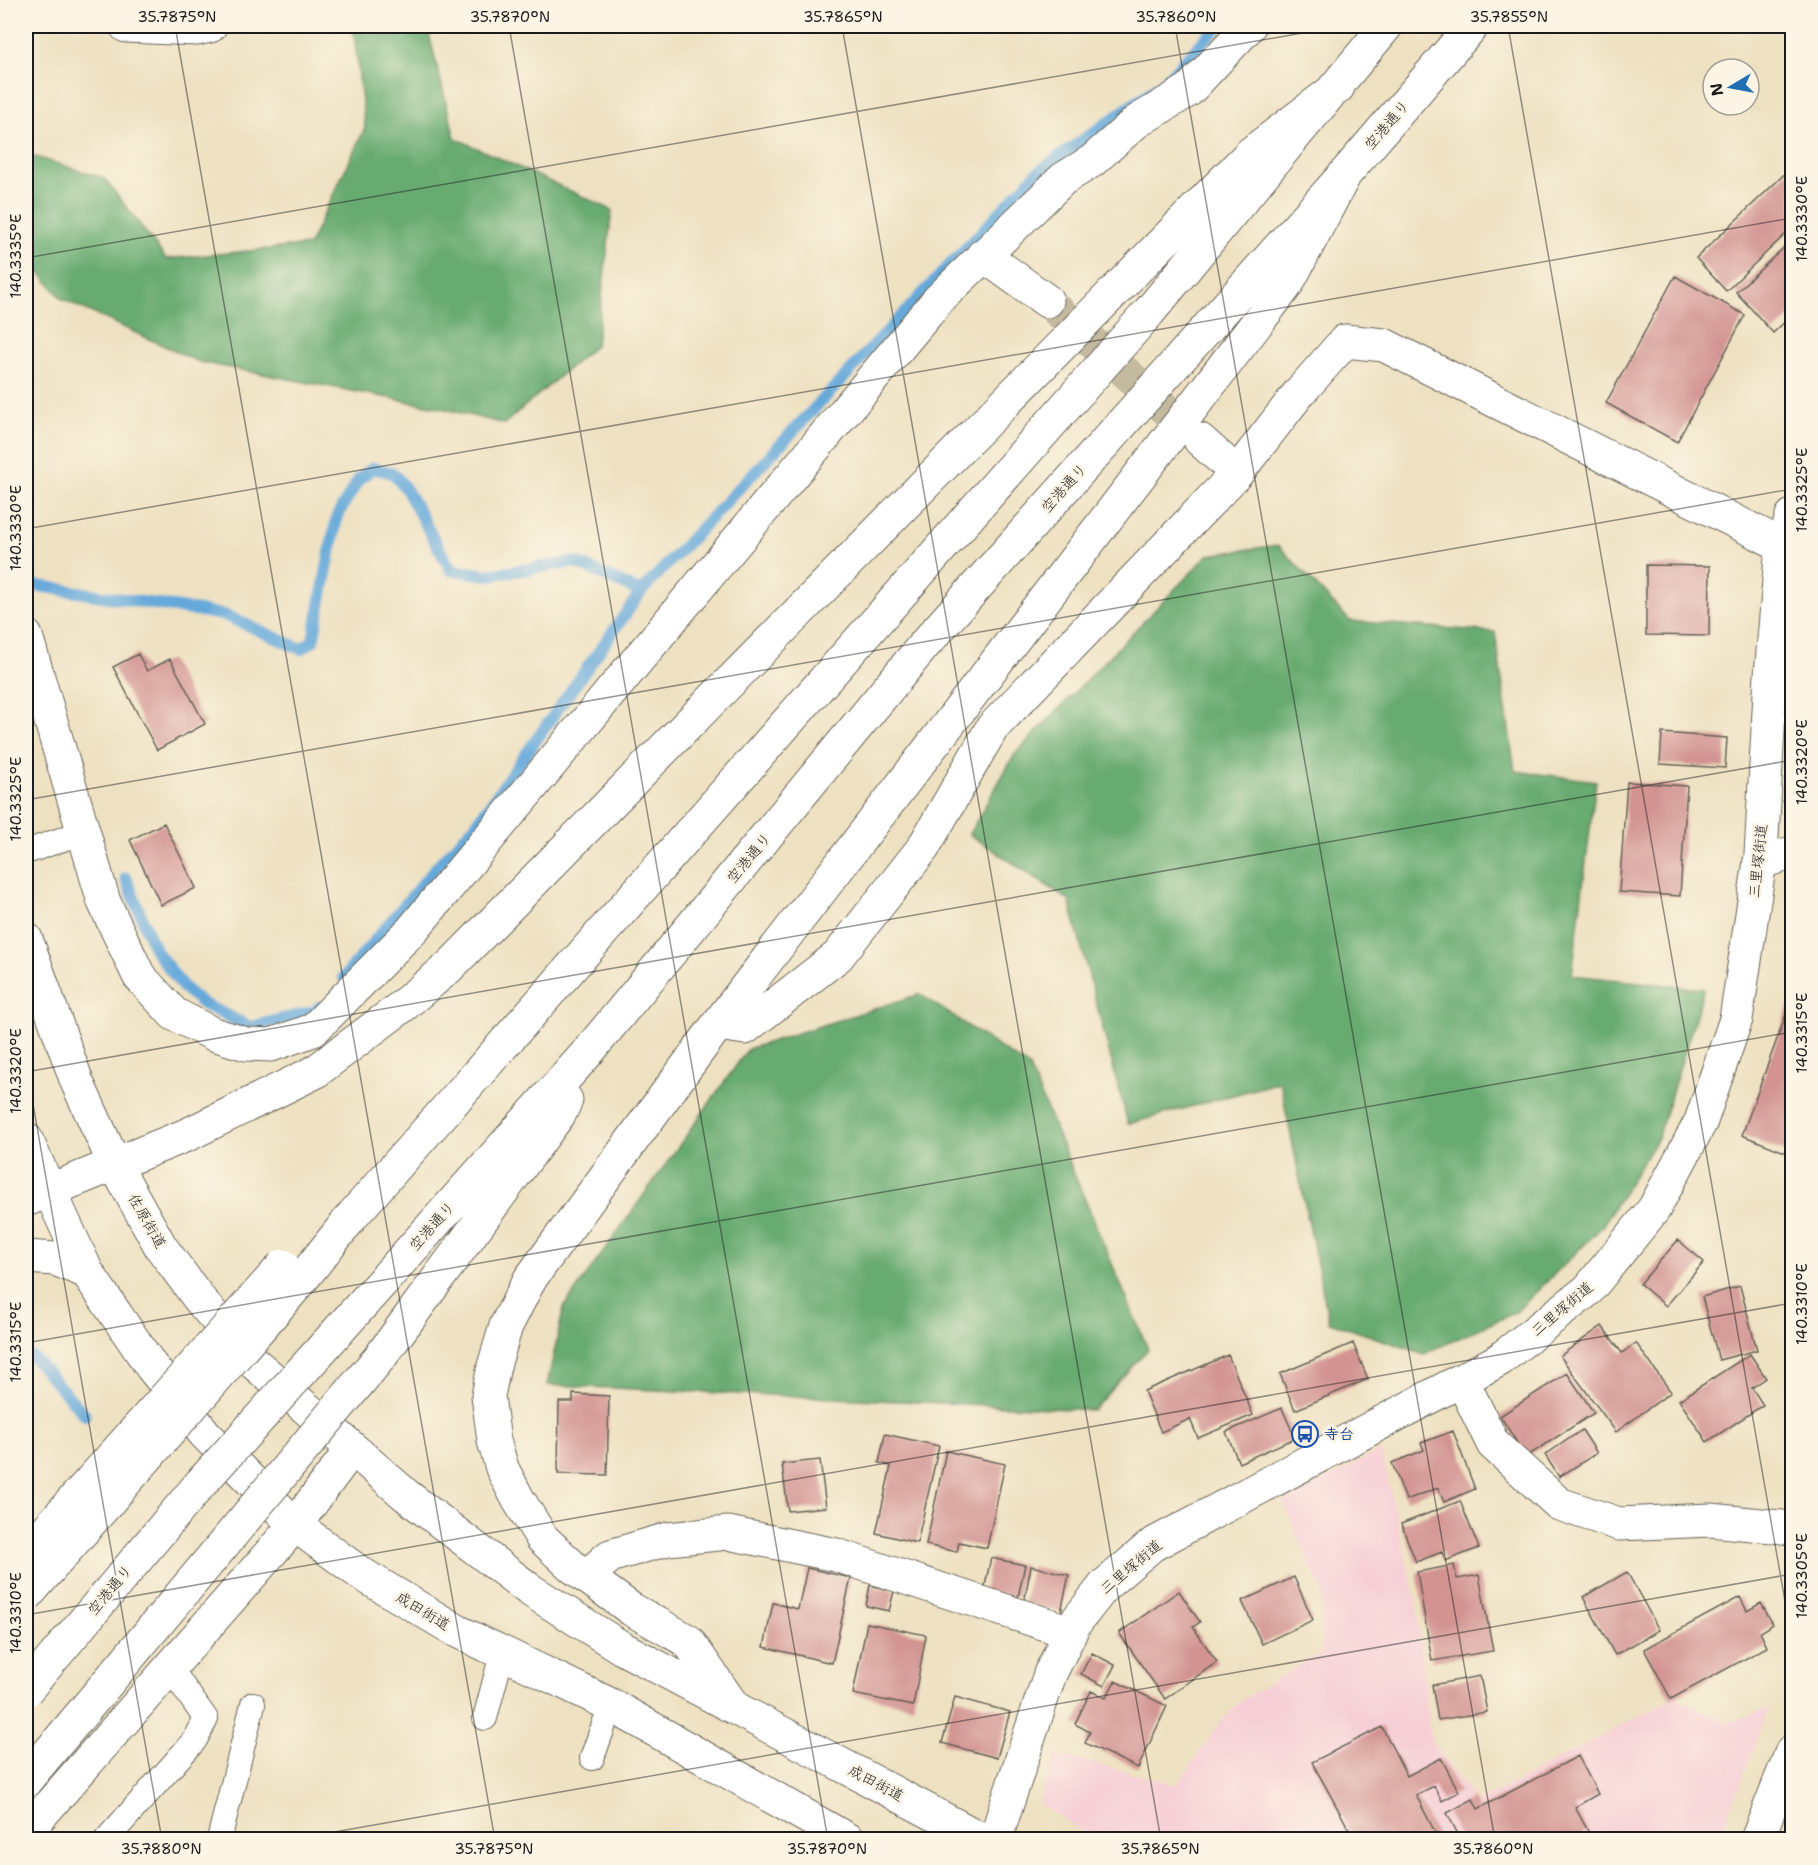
<svg xmlns="http://www.w3.org/2000/svg" width="1818" height="1865" font-family="'Shantell Sans','Klee One',sans-serif">
<style>
.built{fill:#f6cfd6}
.forest{fill:#67ab6f;stroke:#426446;stroke-width:1.5}
.lines{fill:none;stroke-linecap:round;stroke-linejoin:round}
.stream{stroke:#65a9da;stroke-width:12}
.building{fill:#d29391}
.street-tunnel{stroke:#c4baa0;stroke-width:33;stroke-dasharray:33 16;stroke-linecap:butt}
.lane-casing{stroke:#666156;stroke-width:26}
.street-casing{stroke:#666156;stroke-width:35}
.secondary-casing{stroke:#666156;stroke-width:35}
.primary-casing{stroke:#666156;stroke-width:35}
.highway-casing{stroke:#666156;stroke-width:35}
.lane{stroke:#fff;stroke-width:24}
.street{stroke:#fff;stroke-width:33}
.secondary{stroke:#fff;stroke-width:33}
.primary{stroke:#fff;stroke-width:33}
.highway{stroke:#fff;stroke-width:33}
.highway-bridge-casing{stroke:#666156;stroke-width:35;stroke-linecap:butt}
.highway-bridge{stroke:#fff;stroke-width:33}
.ticks{fill:none;stroke:#1c1c1c;stroke-width:1.5;stroke-opacity:0.45}
.labels{text-anchor:middle;stroke-width:5;stroke-linejoin:round;paint-order:stroke}
.street-label{font-size:15px;fill:#1c1c1c;stroke:#fcf5e5}
.transit-label{font-size:15px;font-weight:bold;fill:#164399;stroke:#fcf5e5;text-anchor:start}
.neatline{fill:none;stroke:#1c1c1c;stroke-width:2}
.ticks-label{font-size:15px;text-anchor:middle;fill:#1c1c1c}
</style>
<rect width="100%" height="100%" fill="#fcf5e5"/>
<filter id="ink" filterUnits="userSpaceOnUse"><feTurbulence type="fractalNoise" baseFrequency=".0167" numOctaves="2"/><feDisplacementMap in="SourceGraphic" scale="12" xChannelSelector="R" yChannelSelector="G"/><feConvolveMatrix kernelMatrix="1 2 1 2 8 2 1 2 1" color-interpolation-filters="sRGB"/></filter>
<filter id="wash" filterUnits="userSpaceOnUse"><feTurbulence type="fractalNoise" baseFrequency=".008" numOctaves="4" result="noise"/><feDisplacementMap in="SourceGraphic" scale="24" xChannelSelector="R" yChannelSelector="G"/><feGaussianBlur stdDeviation="1.35" result="paint"/><feColorMatrix in="noise" values="0 0 0 0 0 0 0 0 0 0 0 0 0 0 0 0 0 1.4 0 .05"/><feComposite in="paint" operator="in"/></filter>
<g filter="url(#wash)">
<rect width="100%" height="100%" fill="#eee1c1"/>
<path class="built" d="M1381,1450L1416,1601L1431,1741L1477,1803L1675,1697L1727,1723L1769,1708L1719,1839H1094L1039,1803L1056,1754L1177,1785L1220,1723L1240,1701L1322,1652V1592L1283,1502Z"/>
<path class="forest" d="M353,26H427L455,138L612,210L596,345L504,424L437,407L199,362L62,299L26,256V154L104,178L166,259L309,245L365,128Z
M1278,545L1350,621L1495,632L1515,771L1596,781L1572,975L1704,989L1658,1137L1601,1228L1516,1312L1424,1354L1329,1322L1280,1082L1128,1124L1069,900L969,834L1015,754L1208,555Z
M920,994L1029,1067L1148,1349L1093,1410L547,1385L564,1307L748,1049Z"/>
<g class="lines">
<path class="stream" d="M26,581V584L224,615L301,649L313,641L337,516L359,479L373,468L393,473L406,489L451,570L488,575L575,562L641,592
M126,878L155,950L184,988L203,1004L250,1027L316,1011L319,1007
M344,977L439,864L475,826L641,592L1037,173L1163,83L1218,26
M26,1355L34,1358L85,1415"/>
</g>
<g id="blocks">
<path class="building" d="M1792,167V228L1726,291L1696,258Z
M1792,240V315L1773,333L1736,292Z
M1675,276L1745,315L1677,442L1606,403Z
M1646,565L1710,566L1709,636L1646,635Z
M138,654L147,671L170,659L205,724L157,750L113,667Z
M1662,733L1727,738L1725,768L1660,764Z
M1627,782L1687,786L1680,896L1619,892Z
M164,823L196,888L161,905L130,840Z
M1792,998V1155L1742,1135Z
M1678,1240L1704,1262L1666,1306L1640,1284Z
M1740,1286L1757,1350L1719,1360L1702,1297Z
M1602,1326L1622,1353L1636,1343L1671,1392L1616,1432L1560,1356Z
M1353,1343L1368,1379L1295,1410L1280,1374Z
M1750,1354L1766,1378L1752,1388L1763,1405L1707,1442L1679,1400Z
M1228,1355L1253,1415L1198,1438L1190,1419L1161,1432L1144,1391Z
M1567,1373L1594,1413L1526,1457L1500,1416Z
M573,1394L609,1396L607,1475L558,1474L559,1402H573Z
M1282,1408L1295,1438L1239,1463L1226,1432Z
M1582,1430L1597,1453L1559,1477L1545,1455Z
M1453,1431L1475,1489L1444,1502L1438,1488L1406,1500L1392,1463L1424,1450L1421,1443Z
M885,1434L939,1446L917,1543L876,1533L891,1466L879,1463Z
M946,1451L1005,1464L987,1548L959,1542L957,1552L926,1545Z
M820,1460L826,1507L788,1511L782,1464Z
M1460,1501L1479,1548L1445,1561L1442,1552L1416,1562L1401,1524Z
M991,1558L1025,1565L1018,1597L984,1590Z
M1454,1565L1457,1579L1479,1575L1493,1651L1432,1661L1417,1572Z
M1031,1566L1069,1575L1061,1612L1024,1603Z
M807,1568L851,1578L832,1663L764,1647L773,1603L798,1609Z
M1627,1572L1659,1630L1615,1655L1583,1597Z
M1294,1577L1313,1620L1262,1644L1242,1601Z
M870,1585L894,1591L889,1611L866,1606Z
M1179,1591L1200,1622L1193,1627L1217,1662L1165,1699L1119,1633Z
M1740,1597L1747,1611L1761,1603L1773,1624L1760,1632L1767,1647L1671,1699L1644,1649Z
M867,1623L926,1635L913,1706L853,1694Z
M1092,1653L1115,1665L1104,1686L1081,1674Z
M1480,1676L1487,1712L1438,1720L1432,1685Z
M1115,1681L1167,1706L1138,1768L1085,1743L1090,1732L1075,1724L1091,1691L1106,1698Z
M955,1697L1010,1712L997,1758L942,1743Z
M1382,1727L1407,1776L1441,1758L1459,1792L1442,1801L1434,1786L1416,1795L1439,1840H1355L1312,1762Z
M1578,1756L1598,1794L1575,1807L1588,1831L1572,1840H1461L1447,1813L1473,1799L1478,1809Z"/>
</g>
</g>
<g filter="url(#ink)">
<use href="#blocks" fill-opacity="0" stroke="#666156" stroke-width="1.5"/>
<g class="lines">
<path class="street-tunnel" d="M1047,301L1200,440"/>
<defs>
<path id="lane" d="M26,852L83,832
M485,1718L502,1654
M592,1758L611,1705
M106,1840L195,1740L206,1719L170,1668
M219,1840L253,1704"/>
<path id="street" d="M126,26L197,29L210,26
M983,255L1047,301
M1200,440L1237,473
M26,636L104,902L139,976L174,1014L213,1034L246,1044L271,1045L313,1030L412,930L939,299L1063,179L1092,161L1136,122L1189,90L1249,26
M1760,862L1792,853
M718,1024L745,1028L838,956L923,848L992,728L1237,473L1299,393L1345,341L1384,345L1784,546
M1462,1380L1493,1444L1559,1504L1619,1524L1711,1520L1792,1528
M586,1577L610,1556L668,1539L728,1533L836,1555L1070,1632"/>
<path id="secondary" d="M1757,1840L1792,1751"/>
<path id="primary" d="M995,1840L1050,1674L1075,1623L1105,1585L1152,1545L1499,1360L1588,1290L1654,1209L1701,1121L1736,1019L1761,855L1771,675L1781,557L1792,516"/>
<path id="highway" d="M26,939L77,1082L115,1165L161,1247L200,1300L253,1362L407,1496L530,1590L622,1648L983,1840
M26,1139L87,1272L151,1366L205,1434L295,1525L360,1573L457,1631L611,1705L848,1840
M26,1200L189,1134L315,1072L400,1008L449,967L1250,154L1338,87
M26,1257L55,1259L87,1272
M298,1284L353,1215L1149,312L1386,26
M339,1330L588,1052L924,645L1345,174L1472,26
M381,1356L560,1113L566,1100
M733,1706L688,1641L631,1609L573,1567L542,1538L518,1499L502,1468L494,1441L488,1396L494,1366L506,1326L530,1279L718,1024L1287,284L1345,174
M26,1832L295,1525L351,1450"/>
</defs>
<use href="#lane" class="lane-casing"/>
<use href="#street" class="street-casing"/>
<use href="#secondary" class="secondary-casing"/>
<use href="#primary" class="primary-casing"/>
<use href="#highway" class="highway-casing"/>
<use href="#lane" class="lane"/>
<use href="#street" class="street"/>
<use href="#secondary" class="secondary"/>
<use href="#primary" class="primary"/>
<use href="#highway" class="highway"/>
<defs>
<path id="highway-bridge" d="M26,1553L283,1266
M26,1596L298,1284
M26,1690L201,1483L339,1330
M26,1780L381,1356"/>
</defs>
<use href="#highway-bridge" class="highway-bridge-casing"/>
<use href="#highway-bridge" class="highway-bridge"/>
</g>
</g>
<path class="ticks" d="M175,26L495,1840M509,26L828,1840M842,26L1161,1840M1175,26L1495,1840M1508,26L1792,1641M26,258L1342,26M26,529L1792,218M26,800L1792,489M26,1064L162,1840M26,1072L1792,760M26,1343L1792,1032M26,1615L1792,1303M289,1840L1792,1574"/>
<defs>
<symbol id="bus-ring" viewBox="-11 -11 22 22"><circle r="9.5" fill="#fcf5e5" stroke="#1a4fb4" stroke-width="1.5"/><path d="M-5-6H5V4H4V6H2V4H-2V6H-4V4H-5ZM-3.5-4V0h7V-4ZM-3.5 1.2v1.5H-2V1.2ZM2 1.2v1.5H3.5V1.2Z" fill="#1a4fb4"/></symbol>
</defs>
<g fill-rule="evenodd">
<use href="#bus-ring" x="1290" y="1419" width="30" height="30"/>
</g>
<g class="labels">
<g class="street-label">
<text transform="translate(1387 125) rotate(-49)" y="5">空港通り</text>
<text transform="translate(1064 488) rotate(-48)" y="5">空港通り</text>
<text transform="translate(749 858) rotate(-50)" y="5">空港通り</text>
<text transform="translate(1758 861) rotate(-84)" y="5">三里塚街道</text>
<text transform="translate(147 1221) rotate(60)" y="5">佐原街道</text>
<text transform="translate(432 1226) rotate(-48)" y="5">空港通り</text>
<text transform="translate(1562 1309) rotate(-40)" y="5">三里塚街道</text>
<text transform="translate(1131 1567) rotate(-40)" y="5">三里塚街道</text>
<text transform="translate(110 1590) rotate(-50)" y="5">空港通り</text>
<text transform="translate(423 1611) rotate(31)" y="5">成田街道</text>
<text transform="translate(876 1783) rotate(28)" y="5">成田街道</text>
</g>
<g class="transit-label">
<text x="1324" y="1439">寺台</text>
</g>
</g>
<rect width="1818" height="1865" fill="none" stroke="#fcf5e5" stroke-width="66"/>
<g transform="translate(1731 87) rotate(260)"><circle r="28" fill="#fcf5e5" stroke="#a29e95" stroke-width="1.5"/>
<path d="M0-4.5L10 22L0 15L-10 22Z" fill="#1f6fb2"/>
<text y="-9" font-size="16" font-weight="bold" text-anchor="middle" fill="#1c1c1c">N</text>
</g>
<rect x="33" y="33" width="1752" height="1799" class="neatline"/>
<g class="ticks-label">
<text x="177" y="22">35.7875°N</text>
<text x="510" y="22">35.7870°N</text>
<text x="843" y="22">35.7865°N</text>
<text x="1176" y="22">35.7860°N</text>
<text x="1509" y="22">35.7855°N</text>
<text transform="translate(1802 219) rotate(-90)" y="5">140.3330°E</text>
<text transform="translate(16 256) rotate(-90)" y="5">140.3335°E</text>
<text transform="translate(1802 490) rotate(-90)" y="5">140.3325°E</text>
<text transform="translate(16 528) rotate(-90)" y="5">140.3330°E</text>
<text transform="translate(1802 762) rotate(-90)" y="5">140.3320°E</text>
<text transform="translate(16 799) rotate(-90)" y="5">140.3325°E</text>
<text transform="translate(1802 1033) rotate(-90)" y="5">140.3315°E</text>
<text transform="translate(16 1071) rotate(-90)" y="5">140.3320°E</text>
<text transform="translate(1802 1304) rotate(-90)" y="5">140.3310°E</text>
<text transform="translate(16 1342) rotate(-90)" y="5">140.3315°E</text>
<text transform="translate(1802 1576) rotate(-90)" y="5">140.3305°E</text>
<text transform="translate(16 1613) rotate(-90)" y="5">140.3310°E</text>
<text x="161" y="1854">35.7880°N</text>
<text x="494" y="1854">35.7875°N</text>
<text x="827" y="1854">35.7870°N</text>
<text x="1160" y="1854">35.7865°N</text>
<text x="1493" y="1854">35.7860°N</text>
</g>
</svg>
